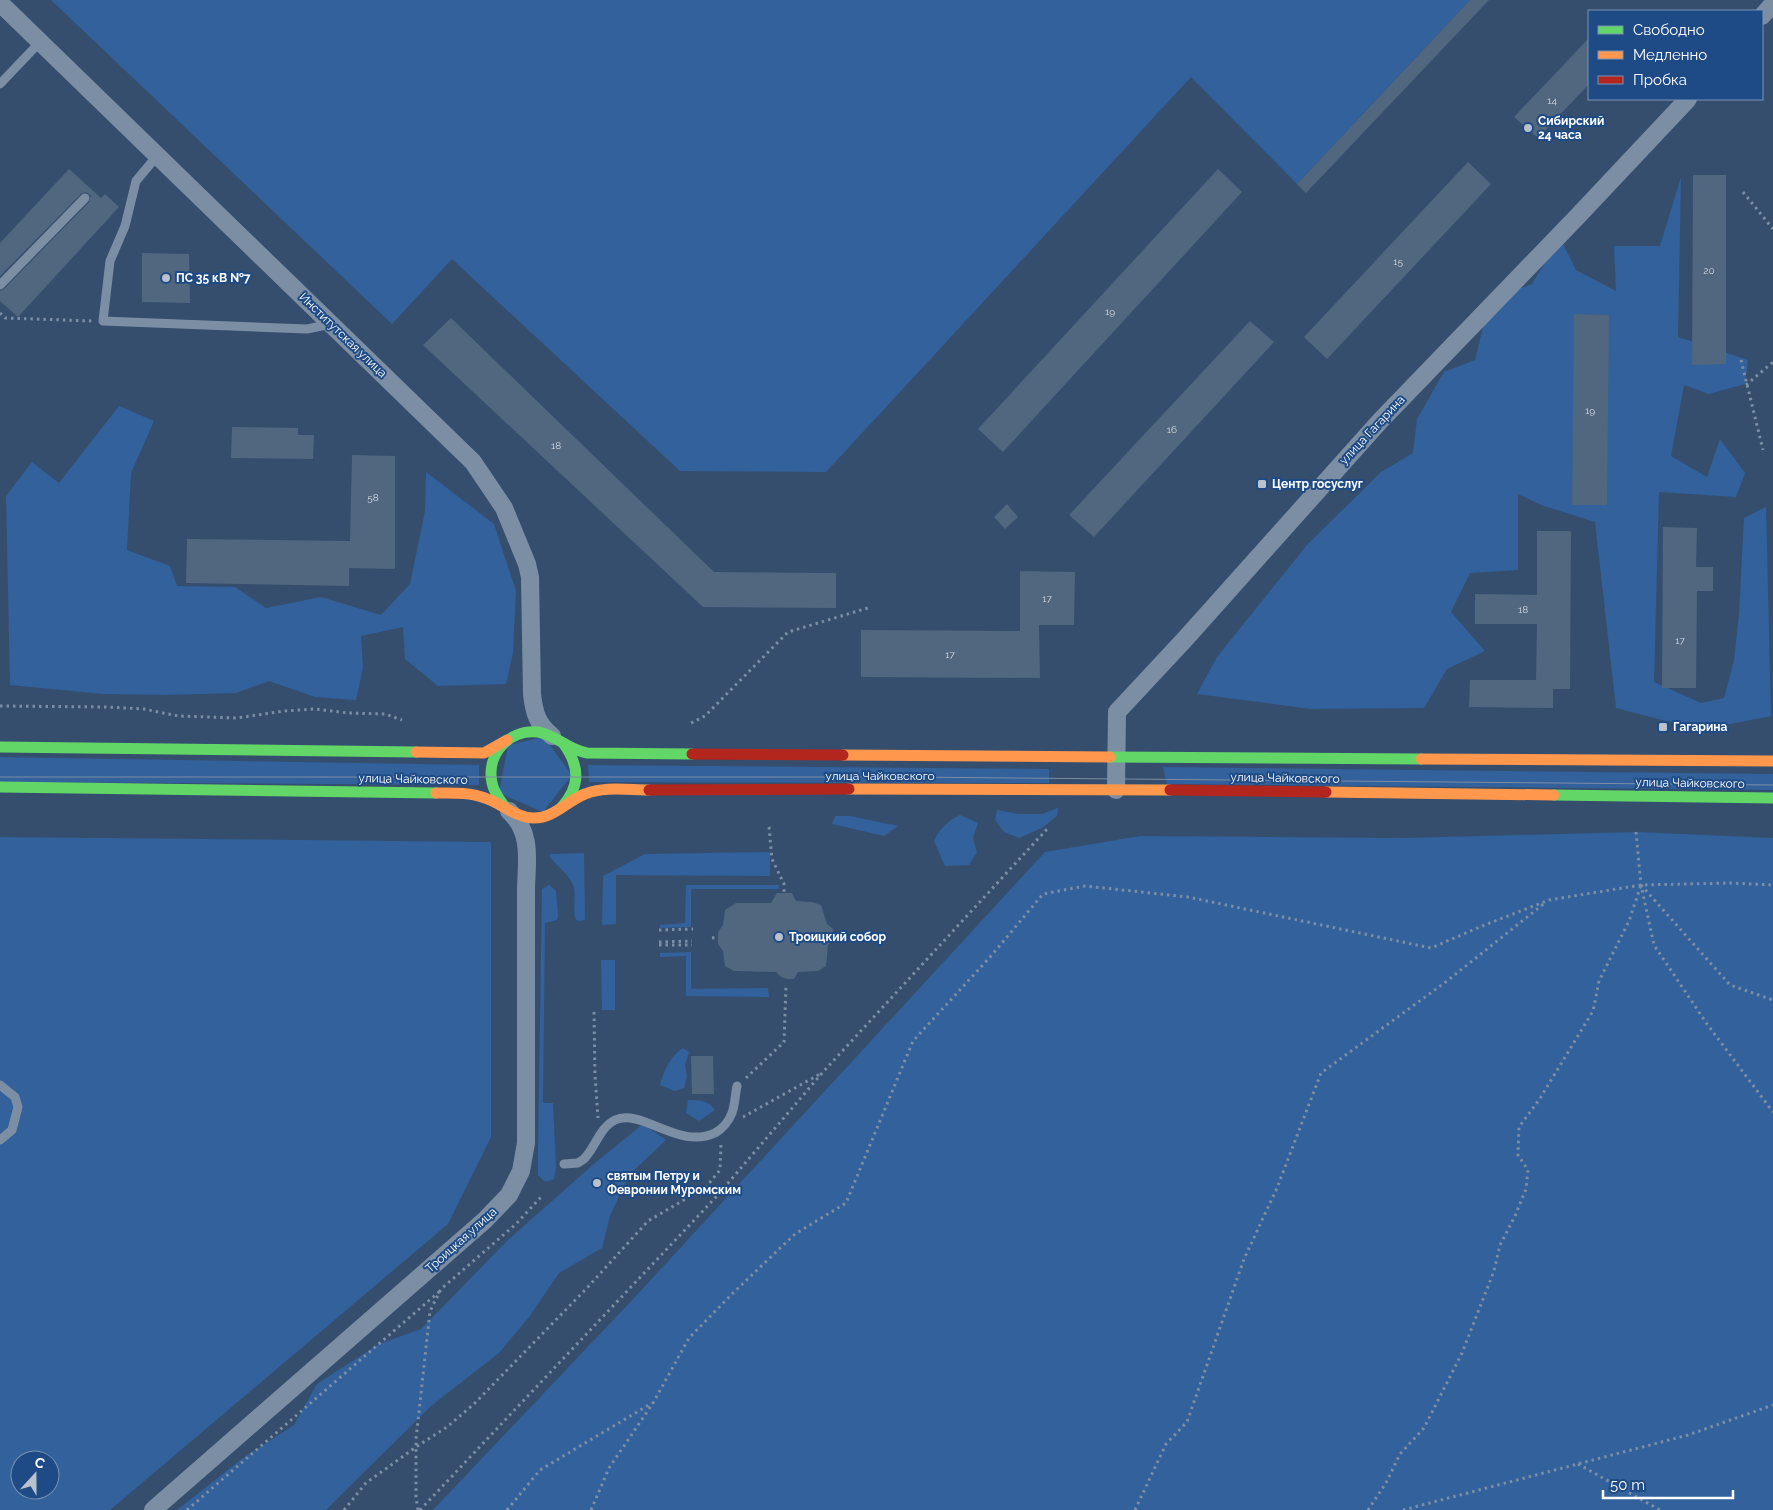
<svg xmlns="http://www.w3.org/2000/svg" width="1773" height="1510" font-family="Raleway,sans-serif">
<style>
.green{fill:#32619c;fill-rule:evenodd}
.building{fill:#51667f}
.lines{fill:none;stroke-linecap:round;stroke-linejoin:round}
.path{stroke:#7c8ea4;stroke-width:3;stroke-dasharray:2.5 4;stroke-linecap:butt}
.lane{stroke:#7c8ea4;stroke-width:9}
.street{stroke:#7c8ea4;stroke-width:18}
.fast{stroke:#63d668;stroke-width:11}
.slow{stroke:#ff974d;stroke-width:11}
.jam{stroke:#b3261e;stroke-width:11}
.tram{stroke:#7c8ea3;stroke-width:1}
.poi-dot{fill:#b8c1cc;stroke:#1e4b85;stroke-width:2}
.labels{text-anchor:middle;stroke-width:4;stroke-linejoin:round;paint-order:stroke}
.number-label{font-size:10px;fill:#d4d9df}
.poi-label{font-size:12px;font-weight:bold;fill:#fff;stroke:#1e4b85;text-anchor:start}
.street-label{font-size:12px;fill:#fff;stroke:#1e4b85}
</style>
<rect width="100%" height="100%" fill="#354e6e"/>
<path class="green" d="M51,0H1470L1297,184L1191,77L826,472L680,471L452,259L392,324Z
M1681,177L1678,337L1748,360L1745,384L1709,394L1684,385L1671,456L1707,477L1720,439L1745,473L1736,497L1659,492L1654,682L1701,703L1724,698L1734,660L1739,614L1744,518L1766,507L1771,716L1715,727L1666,721L1616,708L1595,522L1541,505L1518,494V570L1470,573L1451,612L1485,651L1447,669L1424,708L1311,709L1197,694L1217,657L1307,545L1381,472L1413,453L1417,419L1444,372L1475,360L1483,327L1511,292L1532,284L1560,238L1576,270L1616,291L1614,246H1660Z
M119,406L154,421L131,473L127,550L170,566L177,586L235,587L266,608L321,597L381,615L410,584L425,511L426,472L494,524L516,591L513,653L506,684L438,686L405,659L403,627L361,636L363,668L356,700L315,697L269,681L236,693L167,695L103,694L10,685L6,496L32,462L59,483Z
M544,737L572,775L543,812L499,793L508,745Z
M0,757L479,765V785L0,782Z
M588,765L1049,769V783L589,782Z
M1163,767L1773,774V790L1167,784Z
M1058,808L1057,816L1042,828L1019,838L1004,832L995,820L997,810L1018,814H1042Z
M960,815L978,823L973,838L977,852L969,865L945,866L934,841C940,828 948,821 960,815Z
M835,816H850L898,826L884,836L832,824Z
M1636,832L1773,838V1510H433L636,1296L1045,852L1140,836L1404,838Z
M0,837L490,842L491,844V1137L448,1224L110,1510H0ZM20,1460H50V1490H20Z
M770,852V876L616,875V924L602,925L603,876L645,854Z
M584,853L585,920L579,921L576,920C572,910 576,899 574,888C571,876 558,867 550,857V854Z
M549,885L556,891L558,916L557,920L545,923L543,1103H553L556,1167L554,1179L549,1181H544L538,1175V1151L542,889Z
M686,885H779V889H691V927L660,928V925L685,923Z
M691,952V989L768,988L769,997L686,996V956L660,957V953Z
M601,960H615V1010H602Z
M683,1048L689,1052L685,1065L687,1077L684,1088L675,1091L660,1085C664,1070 670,1057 683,1048Z
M688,1100C700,1100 708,1100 715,1110L699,1121L686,1113Z
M643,1124L666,1140L629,1175L610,1216L602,1248L559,1273L529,1317L499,1353L431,1406L326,1510H177L243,1458L294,1425L317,1384L379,1344L421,1329L508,1240L595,1163Z"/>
<path class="building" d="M1470,0H1489L1306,193L1297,184Z
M1589,38V84L1538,138L1514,117Z
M1468,162L1491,184L1327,359L1304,337Z
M69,169L101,198L105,194L119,207L18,317L0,301V291L4,289L89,202L91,196L86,192L81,194L0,276V243Z
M1218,169L1242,192L1003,452L978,429Z
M1693,175H1726V364L1692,365Z
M142,253L189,254L190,303L142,302Z
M1574,314L1609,315L1607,505H1572Z
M451,318L714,572L836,573V608L703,607L423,345Z
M1250,321L1274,342L1094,537L1069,515Z
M232,427L298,428V435H314L313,459L231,458Z
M352,455L395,456V569L349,568V586L186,583L187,539L350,541Z
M1007,504L1018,517L1005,529L994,517Z
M1663,527L1697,528L1696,567H1713V591H1697L1696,688H1662Z
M1537,531H1571L1570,689H1553V708L1469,707L1470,680H1536L1537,624H1475V594L1537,595Z
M1020,571L1075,572L1074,625H1039L1040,678L861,677V630L1020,631Z
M777,893H792L796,901L812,902L821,905L827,924L833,929V940L828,945L826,966L818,971L798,972L794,979H787L781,977L776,972L734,971L725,966L723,951L718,944V932L723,925L725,910L736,903H771Z
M691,1056H713L714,1094H692Z"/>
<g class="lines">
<path class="path" d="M1743,192L1773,229
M0,313L5,318L93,321
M1741,360L1763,450
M1746,385L1773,362
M0,706L107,707L144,709L178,716L237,718L284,711L315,709L348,713L385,714L402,720
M691,723L705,716L788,632L871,607
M769,827L772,859L784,884V893
M1636,832L1641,885L1654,945L1707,1024L1773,1112
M1641,885L1730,985L1773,1000
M659,930L693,929
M712,938L718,937
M659,942L692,941
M659,945H692
M594,1012L595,1076L598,1118
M746,1078L784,1042L786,986
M743,1117L820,1074
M1578,1464L1660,1510
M187,1510L440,1291
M344,1510L366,1483L416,1447L447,1427L474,1404L586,1289L648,1221L706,1187L720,1170L721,1144
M418,1510L416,1497V1439L430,1311L441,1289L516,1224L541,1197
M420,1510L717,1196L823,1072L1048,828
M507,1510L540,1470L652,1403
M591,1510L609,1468L653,1403L689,1338L733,1293L795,1234L846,1203L913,1041L991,956L1043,894L1085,886L1188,897L1431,948L1482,926L1549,900L1641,885L1730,883L1773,885
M1135,1510L1166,1444L1187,1422L1244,1259L1277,1188L1321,1073L1447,981L1546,902
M1368,1510L1386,1483L1400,1454L1424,1428L1462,1353L1494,1271L1500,1245L1515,1216L1526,1189L1528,1170L1518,1155L1519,1127L1539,1100L1593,1011L1599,981L1629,921L1641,885
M1403,1510L1688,1435L1773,1405"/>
<path class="lane" d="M0,84L40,42
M157,156L136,181L125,226L110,261L103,321L307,329L331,324
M0,285L85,198
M0,1085L15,1097L18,1107L12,1130L0,1140
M564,1164L578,1163L584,1159C595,1148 600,1127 615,1120C642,1108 678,1150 715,1133C722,1129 729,1121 732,1113C735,1105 735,1095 737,1086"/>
<path class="street" d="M0,3L473,462L504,508L527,564L530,577L532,694C534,712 537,724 552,736
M1762,16L1773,4
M1116,790L1117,712L1186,638L1380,421L1576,218L1688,99
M153,1510L485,1220L509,1195L521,1171L526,1143V887C527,860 532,832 509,811"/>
<path class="fast" d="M0,747L416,752
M1110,757L1421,759
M0,787L436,793
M1554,795L1773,798
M505,807C500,800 494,793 492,783C486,755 508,729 538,732C556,735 569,750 587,753L692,754
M561,808C581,786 580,766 563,743"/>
<path class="slow" d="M416,752L484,753L507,740
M843,755L1110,757
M1421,759L1773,761
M849,789L1170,790
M1326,792L1554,795
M436,793C452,793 469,792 485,798C501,803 516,818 534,818C554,818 567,801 585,794C604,786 629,790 649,790"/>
<path class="jam" d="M692,754L843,755
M649,790L849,789
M1170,790L1326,792"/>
<path class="tram" d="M0,777H906L1773,785"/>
</g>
<g class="poi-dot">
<circle cx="1528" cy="128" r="5"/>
<circle cx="166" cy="278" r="5"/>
<rect x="1257" y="479" width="10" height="10" rx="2.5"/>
<rect x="1658" y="722" width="10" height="10" rx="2.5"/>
<circle cx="779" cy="937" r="5"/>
<circle cx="597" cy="1183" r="5"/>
</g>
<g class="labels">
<g class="number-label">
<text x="1552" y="104">14</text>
<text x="1398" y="265">15</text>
<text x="1709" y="274">20</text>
<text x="1110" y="315">19</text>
<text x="1590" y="414">19</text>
<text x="1172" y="433">16</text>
<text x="556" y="449">18</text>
<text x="373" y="501">58</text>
<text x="1047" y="602">17</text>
<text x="1523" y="613">18</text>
<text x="1680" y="644">17</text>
<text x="950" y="658">17</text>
</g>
<g class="poi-label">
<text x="1538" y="125">Сибирский<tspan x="1538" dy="14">24 часа</tspan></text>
<text x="176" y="282">ПС 35 кВ №7</text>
<text x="1272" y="488">Центр госуслуг</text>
<text x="1673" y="731">Гагарина</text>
<text x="789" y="941">Троицкий собор</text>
<text x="607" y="1180">святым Петру и<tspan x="607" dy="14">Февронии Муромским</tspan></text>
</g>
<g class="street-label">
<text transform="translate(343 335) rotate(44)" y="4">Институтская улица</text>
<text transform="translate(1372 430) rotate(-47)" y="4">улица Гагарина</text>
<text x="880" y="780">улица Чайковского</text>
<text transform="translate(1285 778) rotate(1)" y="4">улица Чайковского</text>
<text transform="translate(413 779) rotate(1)" y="4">улица Чайковского</text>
<text transform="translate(1690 783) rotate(1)" y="4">улица Чайковского</text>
<text transform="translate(461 1240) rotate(-42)" y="4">Троицкая улица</text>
</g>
</g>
<rect x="1588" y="10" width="175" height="90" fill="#1e4b85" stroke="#7893b6"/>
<rect x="1598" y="26" width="25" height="8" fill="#63d668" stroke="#7893b6"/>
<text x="1633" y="35" font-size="15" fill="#ffffff">Свободно</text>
<rect x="1598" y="51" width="25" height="8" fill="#ff974d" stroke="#7893b6"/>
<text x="1633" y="60" font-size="15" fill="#ffffff">Медленно</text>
<rect x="1598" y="76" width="25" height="8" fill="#b3261e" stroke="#7893b6"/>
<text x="1633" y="85" font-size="15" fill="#ffffff">Пробка</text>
<g transform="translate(35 1475) rotate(21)"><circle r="24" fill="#1e4b85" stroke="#7893b6"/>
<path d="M0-4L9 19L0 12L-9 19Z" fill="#b8c1cc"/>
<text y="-8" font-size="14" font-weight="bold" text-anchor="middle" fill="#ffffff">С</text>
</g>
<path d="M1603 1490v8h130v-8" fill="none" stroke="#ffffff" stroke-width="2.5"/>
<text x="1610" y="1490" font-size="15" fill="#ffffff" stroke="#1e4b85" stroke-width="4" paint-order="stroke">50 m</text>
</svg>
